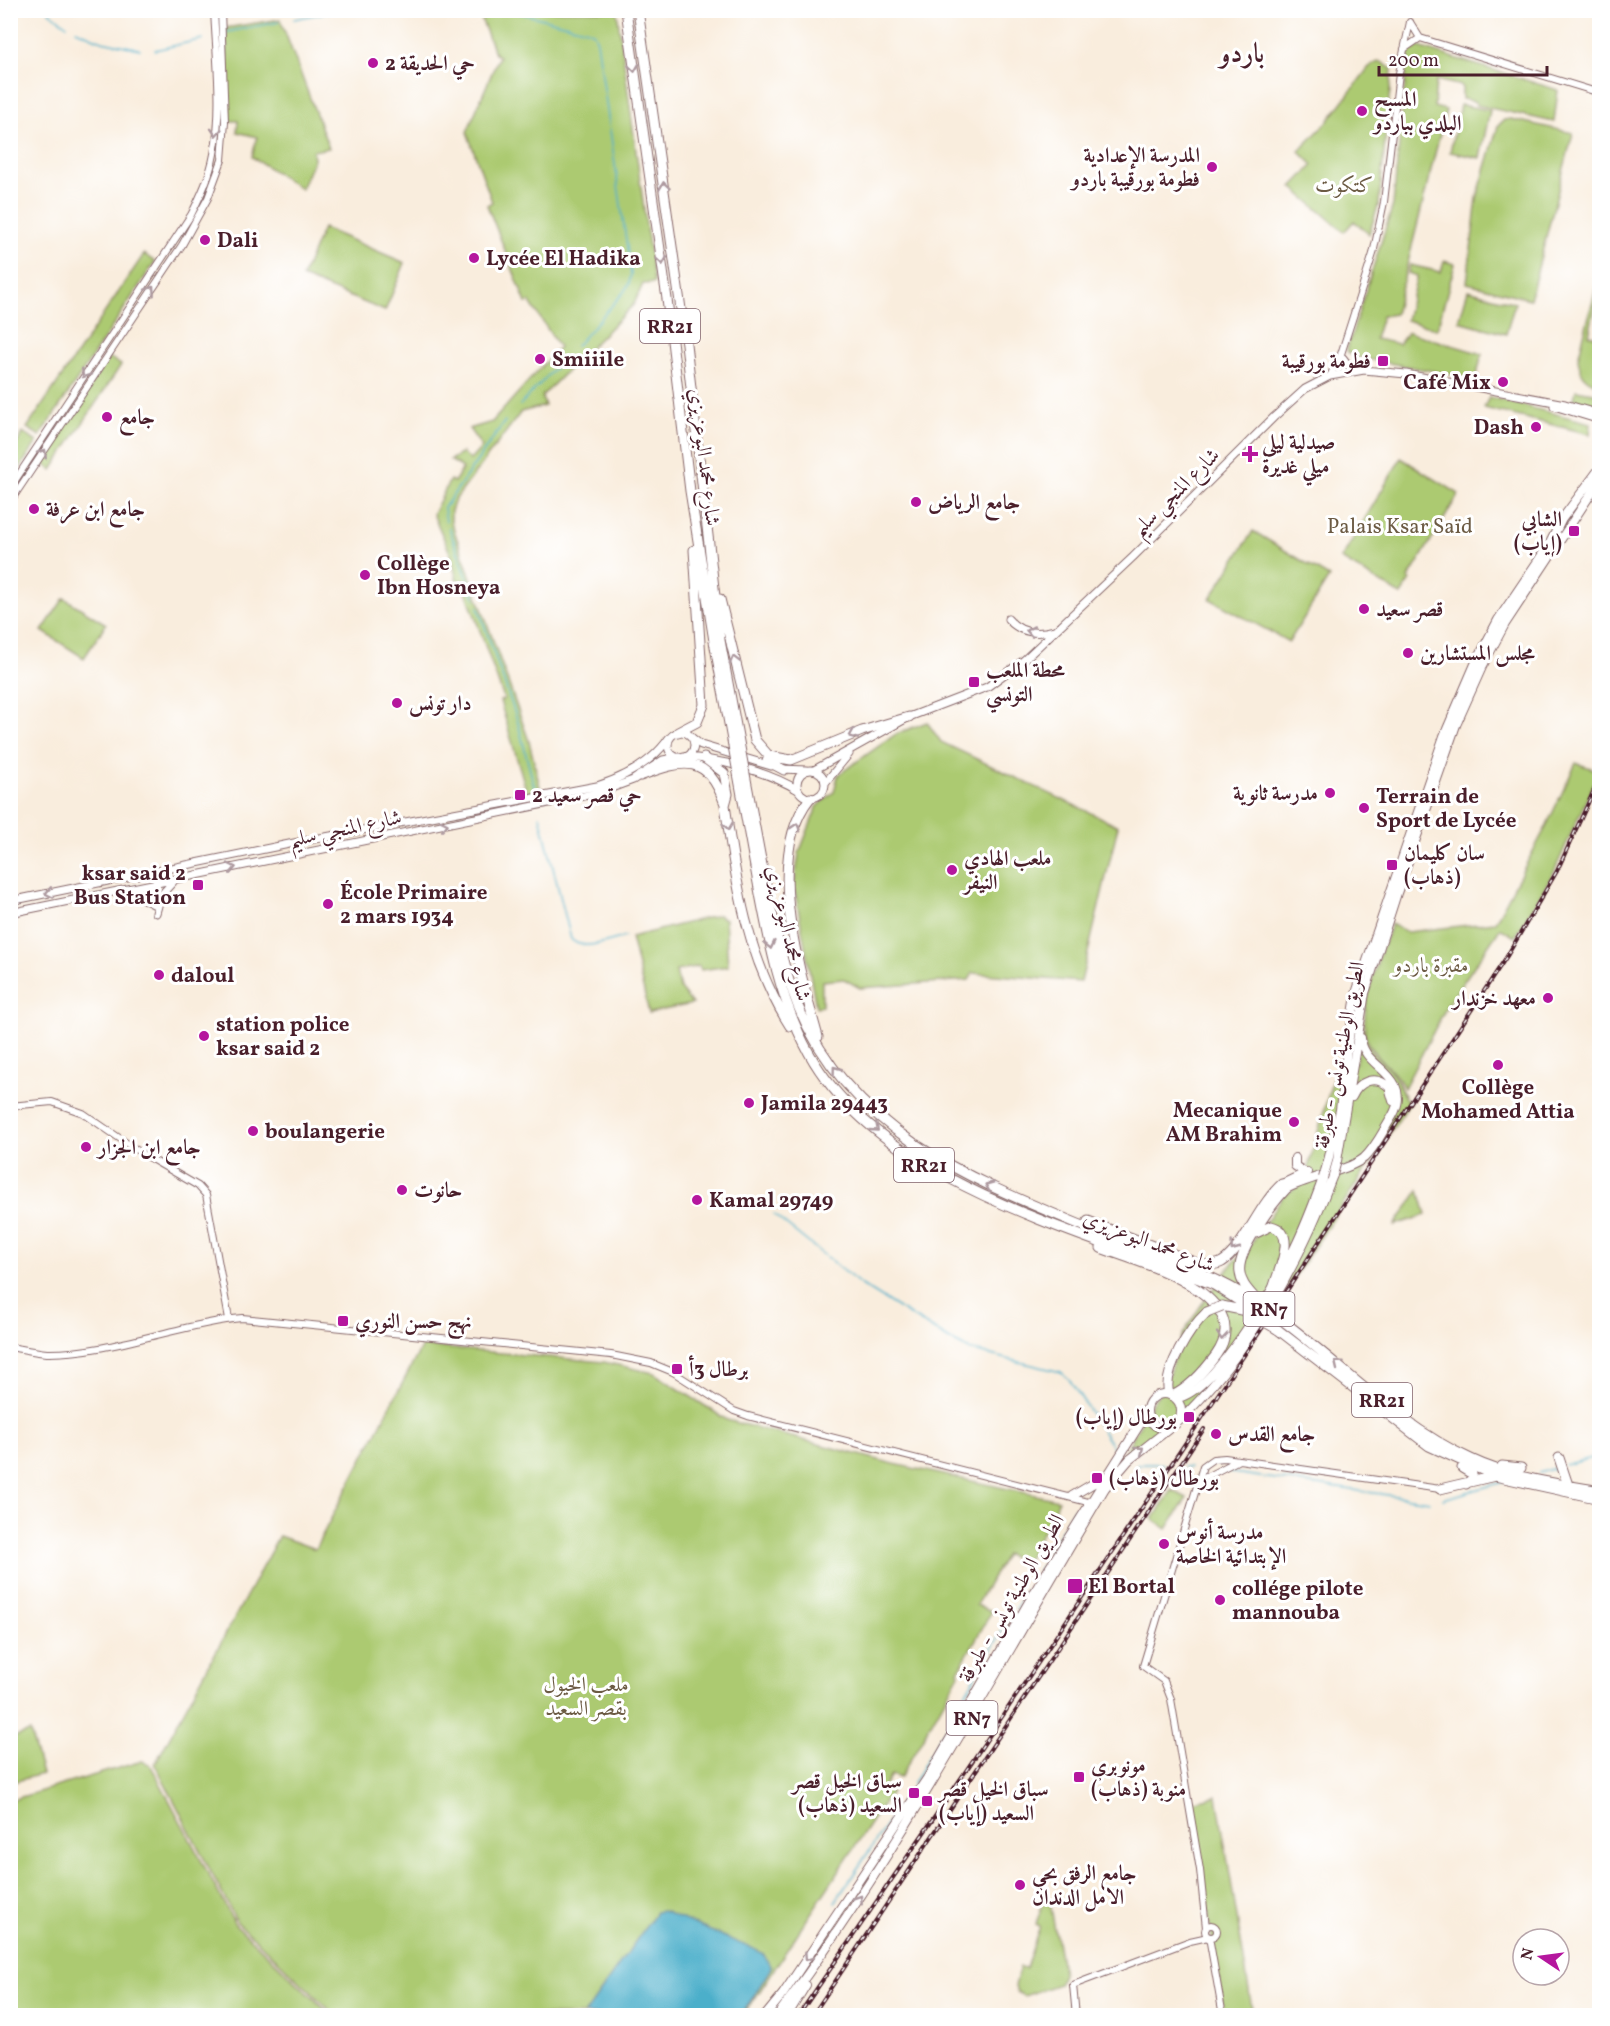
<svg xmlns="http://www.w3.org/2000/svg" width="1610" height="2026" font-family="Vollkorn,Amiri,serif">
<style>
.green{fill:#acca71;stroke:#7b744e;stroke-width:1.5}
.water{fill:#4bafca;stroke:#4a677a;stroke-width:1.5}
.lines{fill:none;stroke-linecap:round;stroke-linejoin:round}
.stream{stroke:#4bafca;stroke-width:1.5}
.tertiary-casing{stroke:#876769;stroke-width:8}
.secondary-casing{stroke:#876769;stroke-width:9}
.primary-casing{stroke:#876769;stroke-width:10}
.motorway-casing{stroke:#876769;stroke-width:11}
.tertiary{stroke:#fff;stroke-width:6}
.secondary{stroke:#fff;stroke-width:7}
.primary{stroke:#fff;stroke-width:8}
.motorway{stroke:#fff;stroke-width:9}
.rail-casing{stroke:#4a1f2b;stroke-width:4}
.rail{stroke:#fff;stroke-width:1.5;stroke-dasharray:4.5;stroke-linecap:butt}
.primary-bridge-casing{stroke:#876769;stroke-width:10;stroke-linecap:butt}
.motorway-bridge-casing{stroke:#876769;stroke-width:11;stroke-linecap:butt}
.primary-bridge{stroke:#fff;stroke-width:8}
.motorway-bridge{stroke:#fff;stroke-width:9}
.oneway{stroke:#ae9aa0}
.poi-dot{fill:#b5179e;stroke:#fff;stroke-width:2}
.labels{text-anchor:middle;stroke-width:6;stroke-linejoin:round;paint-order:stroke}
.shield{fill:#fff;stroke:#80626b;stroke-width:1.5}
.shield-label{font-size:20px;font-weight:bold;fill:#4a1f2b}
.poi-label{font-size:21px;font-weight:bold;fill:#4a1f2b;stroke:#fff;text-anchor:start}
.park-label{font-size:21px;fill:#6c5b44;stroke:#fff}
.street-label{font-size:21px;fill:#4a1f2b;stroke:#fff}
.district-label{font-size:27px;font-weight:bold;fill:#4a1f2b;stroke:#fff}
</style>
<rect width="100%" height="100%" fill="#fff"/>
<filter id="ink" filterUnits="userSpaceOnUse"><feTurbulence type="fractalNoise" baseFrequency=".0167" numOctaves="2"/><feDisplacementMap in="SourceGraphic" scale="12" xChannelSelector="R" yChannelSelector="G"/><feConvolveMatrix kernelMatrix="1 2 1 2 8 2 1 2 1" color-interpolation-filters="sRGB"/></filter>
<filter id="wash" filterUnits="userSpaceOnUse"><feTurbulence type="fractalNoise" baseFrequency=".008" numOctaves="4" result="noise"/><feDisplacementMap in="SourceGraphic" scale="24" xChannelSelector="R" yChannelSelector="G"/><feGaussianBlur stdDeviation="1.35" result="paint"/><feColorMatrix in="noise" values="0 0 0 0 0 0 0 0 0 0 0 0 0 0 0 0 0 1.4 0 .05"/><feComposite in="paint" operator="in"/></filter>
<g filter="url(#wash)">
<rect width="100%" height="100%" fill="#f9eddd"/>
<path class="green" d="M478,11H617L654,283L643,284L634,304L542,396L545,406L521,412L455,500L451,511V522L529,741L541,791L527,793L500,701L504,699L462,580L457,581L451,555L433,514L450,480L454,482L463,468L450,460L462,453L470,460L482,447L469,429L492,422L559,347L530,302L526,303L487,205L492,202L467,132L499,56L495,54Z
M280,19L329,148L313,151L314,159L301,189L252,157L257,137L237,132L238,121H229L226,28Z
M1419,47L1558,90L1554,122L1476,105V102L1462,99V86L1436,80L1434,107L1446,110L1395,314L1382,316L1375,339L1399,344L1408,332L1482,354L1476,379L1356,357L1348,353L1347,349L1393,205L1408,52Z
M1380,61L1392,69L1379,203L1369,234L1354,221L1344,232L1292,187L1313,165L1299,151L1329,120L1369,67Z
M1460,105L1490,110L1480,158L1450,152Z
M1511,119L1573,133L1530,299L1467,283L1477,198L1498,126L1504,120Z
M323,228L405,263L385,311L302,277Z
M144,254L155,262L40,436L27,428Z
M1444,261L1455,264L1437,329L1406,320L1417,276L1408,273L1410,265L1441,272Z
M1599,277V302H1596L1589,335L1599,337V385C1584,380 1580,374 1578,358Z
M1468,290L1515,303L1506,334L1459,321Z
M109,357L121,365L52,470L40,462Z
M1576,390L1599,394V406L1574,399Z
M1489,397L1591,423L1590,434L1484,408Z
M23,433L37,442L11,481V453Z
M1401,458L1459,494L1408,579L1410,580L1401,595L1341,559Z
M1253,531L1329,577L1289,642L1210,599Z
M64,598L106,624L84,658L42,631Z
M927,722L941,742L1118,826L1081,982L973,973L969,980L860,988L844,979L822,981V1006L816,1007L794,886L799,853L817,807L834,792L838,775L896,734Z
M1576,763L1599,771L1555,870L1515,937L1500,928L1447,1006L1404,1088C1396,1070 1379,1062 1369,1045C1354,1018 1381,952 1391,924L1407,932L1495,922L1545,829Z
M718,915L725,919L728,966L701,970L699,966L676,971L680,989L692,1004L649,1013L631,937Z
M1362,1023C1365,1060 1380,1054 1396,1079C1403,1089 1401,1096 1410,1103L1260,1329L1235,1353L1187,1409L1127,1455L1125,1452L1150,1406L1165,1385L1182,1336L1200,1307L1234,1261L1244,1255L1283,1196L1304,1182L1338,1060L1356,1063Z
M1419,1190L1426,1215L1395,1225Z
M422,1346L604,1362L654,1373L727,1420L894,1464L1059,1500L1025,1564L1006,1554L976,1605L992,1611L958,1671L959,1674L900,1778L891,1775L884,1786L891,1792L744,2015H335L237,1922L155,1764L279,1536L315,1549Z
M1172,1490L1187,1498L1167,1529L1153,1519Z
M30,1732L42,1774L13,1782L11,1738Z
M142,1761L150,1764L235,1924L331,2015H11V1800Z
M1217,1796L1253,2015H1224L1191,1802Z
M1043,1902H1050L1063,1974L1059,1984L1024,1996L1017,1992L1015,1986L1020,1967L1026,1968L1040,1926L1036,1924Z"/>
<path class="water" d="M663,1911L763,1953L771,1968L742,2015H584L656,1912Z"/>
<g class="lines">
<path class="stream" d="M507,10L588,30L594,33L597,41L631,274L629,284L623,293L576,346
M49,12L67,25
M294,19L340,10
M76,30L102,41L140,49
M227,32L279,22
M155,50L203,39
M520,405L556,367
M446,521L444,508L505,421
M449,528L475,599
M478,607L517,719L535,790
M540,816L571,939C582,952 611,940 625,937
M774,1215L860,1284L950,1340L970,1350L1061,1372L1069,1379L1114,1449
M1137,1464H1163
M1565,1465L1600,1456
M1184,1467H1190
M1226,1472L1430,1501
M1539,1473L1555,1468
M1443,1499L1503,1482
M1033,1580L1074,1508
M1016,1608L1027,1590
M912,1785L1008,1621
M835,1902L902,1802"/>
</g>
</g>
<g filter="url(#ink)">
<g class="lines">
<defs>
<path id="tertiary" d="M1410,22L1420,38L1600,93
M1404,49L1420,38
M1330,376L1341,354L1373,254L1384,202L1399,73L1410,22
M10,488L191,215C201,195 210,176 214,154C223,108 216,57 214,10
M10,502L182,245L208,198L222,160L225,122L221,10
M10,1106L52,1102L83,1113L141,1153L198,1186L206,1195L229,1319
M10,1347C22,1349 35,1352 47,1353C109,1354 179,1324 242,1318L611,1355L651,1363L673,1372L734,1411L748,1416L1092,1503
M1198,1486L1206,1477L1237,1461
M1205 1931a6 6 0 1 1 12 0a6 6 0 1 1-12 0Z
M1206,1928L1200,1870L1171,1699L1164,1681L1143,1666L1203,1466L1213,1459L1225,1458L1440,1489
M1209,1937L1223,2016
M1076,2016L1073,1985L1190,1941L1208,1937"/>
<path id="secondary" d="M1343,358L1352,370
M1554,406L1600,420
M1008,619C1020,633 1037,635 1054,630
M668 745a13 13 0 1 1 26 0a13 13 0 1 1-26 0Z
M691,737L701,745L771,766
M684,757C717,758 769,772 798,790
M782,769L806,770
M797 784a14 14 0 1 1 28 0a14 14 0 1 1-28 0Z
M814,770L909,717L987,687L1024,660L1133,557L1274,417L1305,389L1330,376L1364,370L1406,374L1565,404L1600,414
M825,783L849,754
M126,890L153,904
M10,901L304,841L597,786C625,777 652,763 669,738
M10,913L598,793L633,780L663,760L679,757
M156,913L161,895L173,882"/>
<path id="primary" d="M1352,1097C1359,1081 1375,1074 1389,1087L1393,1101
M1295,1158V1166L1306,1173
M1328,1161L1340,1110L1347,1049L1357,990L1444,736L1475,664L1498,620L1550,543L1562,519L1600,468
M1337,1161L1365,993L1397,893L1456,725L1482,667L1505,624L1600,480
M1282,1184L1307,1172
M1286,1189C1308,1177 1348,1171 1364,1158C1375,1148 1382,1133 1390,1120C1397,1109 1401,1098 1395,1085C1386,1067 1362,1060 1361,1038
M1147 1411a17 17 0 1 1 34 0a17 17 0 1 1-34 0Z
M1176,1398C1212,1396 1277,1283 1293,1251C1305,1227 1314,1203 1323,1178
M1176,1424C1249,1354 1297,1269 1333,1175
M1072,1496L1099,1480
M765,2016L783,1994L928,1777L1038,1586L1140,1424L1147,1408
M777,2016C902,1849 998,1666 1105,1488L1129,1460L1170,1428
M787,2016L806,1985"/>
<path id="motorway" d="M626,10L667,299L690,491L714,641
M638,10L686,344L720,640
M720,599L755,740L769,756L791,760L862,731L909,717
M678,732L697,722L704,705L694,550
M704,758L724,773L728,794L725,805C736,882 747,959 790,1026
M767,761L784,770
M640,776C685,759 707,754 725,804
M810,798C763,857 800,971 818,1037
M762,865C772,912 780,961 798,1006C853,1139 983,1184 1105,1235C1156,1256 1208,1271 1254,1301
M755,867C767,931 777,995 809,1053C881,1184 1084,1232 1214,1285L1250,1308
M1088,1221L1199,1264C1206,1265 1215,1266 1222,1262C1244,1248 1259,1204 1282,1184
M1256,1233L1271,1226C1298,1232 1279,1268 1274,1286
M1101,1248C1138,1262 1259,1294 1216,1355C1205,1370 1189,1388 1172,1396
M1254,1297C1248,1290 1241,1283 1240,1273C1236,1252 1272,1204 1286,1189
M1222,1306L1246,1311
M1283,1321C1344,1367 1400,1427 1471,1459C1511,1478 1556,1483 1600,1491
M1277,1329L1429,1446L1495,1476L1600,1499
M1169,1394C1162,1371 1190,1328 1207,1312
M1559,1458L1568,1485
M1502,1466L1521,1468
M1462,1468L1472,1474V1479L1466,1484
M1440,1489L1495,1476"/>
</defs>
<use href="#tertiary" class="tertiary-casing"/>
<use href="#secondary" class="secondary-casing"/>
<use href="#primary" class="primary-casing"/>
<use href="#motorway" class="motorway-casing"/>
<use href="#tertiary" class="tertiary"/>
<use href="#secondary" class="secondary"/>
<use href="#primary" class="primary"/>
<use href="#motorway" class="motorway"/>
<defs>
<path id="rail" d="M798,2016L949,1796L1263,1327L1507,956L1557,871L1600,777
M812,2016L1204,1429"/>
</defs>
<use href="#rail" class="rail-casing"/>
<use href="#rail" class="rail"/>
<defs>
<path id="primary-bridge" d="M1333,1175L1337,1161
M1323,1178L1328,1161"/>
<path id="motorway-bridge" d="M720,640L762,865
M714,641L755,867
M1256,1298L1283,1321
M1246,1311L1277,1329
M1207,1312L1222,1306"/>
</defs>
<use href="#primary-bridge" class="primary-bridge-casing"/>
<use href="#motorway-bridge" class="motorway-bridge-casing"/>
<use href="#primary-bridge" class="primary-bridge"/>
<use href="#motorway-bridge" class="motorway-bridge"/>
</g>
<defs><path id="oneway-chevron" d="M-2-3.5L2.5 0L-2 3.5" fill="none" stroke-width="1.6" stroke-linecap="round" stroke-linejoin="round" transform="scale(1.5)"/></defs>
<g class="oneway">
<use href="#oneway-chevron" transform="translate(634 68) rotate(82)"/>
<use href="#oneway-chevron" transform="translate(216 132) rotate(94)"/>
<use href="#oneway-chevron" transform="translate(664 186) rotate(-98)"/>
<use href="#oneway-chevron" transform="translate(662 261) rotate(82)"/>
<use href="#oneway-chevron" transform="translate(151 290) rotate(-56)"/>
<use href="#oneway-chevron" transform="translate(85 374) rotate(123)"/>
<use href="#oneway-chevron" transform="translate(43 453) rotate(-57)"/>
<use href="#oneway-chevron" transform="translate(1030 631) rotate(-169)"/>
<use href="#oneway-chevron" transform="translate(734 660) rotate(-104)"/>
<use href="#oneway-chevron" transform="translate(853 735) rotate(157)"/>
<use href="#oneway-chevron" transform="translate(444 825) rotate(-12)"/>
<use href="#oneway-chevron" transform="translate(728 826) rotate(82)"/>
<use href="#oneway-chevron" transform="translate(796 827) rotate(-73)"/>
<use href="#oneway-chevron" transform="translate(232 868) rotate(-12)"/>
<use href="#oneway-chevron" transform="translate(49 893) rotate(168)"/>
<use href="#oneway-chevron" transform="translate(770 945) rotate(78)"/>
<use href="#oneway-chevron" transform="translate(836 1070) rotate(-127)"/>
<use href="#oneway-chevron" transform="translate(875 1128) rotate(41)"/>
<use href="#oneway-chevron" transform="translate(989 1186) rotate(-157)"/>
<use href="#oneway-chevron" transform="translate(1234 1247) rotate(127)"/>
<use href="#oneway-chevron" transform="translate(1222 1336) rotate(95)"/>
<use href="#oneway-chevron" transform="translate(1338 1364) rotate(-141)"/>
<use href="#oneway-chevron" transform="translate(1140 1450) rotate(-40)"/>
<use href="#oneway-chevron" transform="translate(859 1899) rotate(-57)"/>
<use href="#oneway-chevron" transform="translate(808 1957) rotate(124)"/>
</g>
</g>
<g class="poi-dot">
<circle cx="373" cy="63" r="6"/>
<circle cx="1362" cy="111" r="6"/>
<circle cx="1212" cy="167" r="6"/>
<circle cx="205" cy="240" r="6"/>
<circle cx="474" cy="258" r="6"/>
<circle cx="540" cy="359" r="6"/>
<rect x="1377" y="355" width="12" height="12" rx="3"/>
<circle cx="1503" cy="382" r="6"/>
<circle cx="107" cy="417" r="6"/>
<circle cx="1536" cy="427" r="6"/>
<path d="M1247 445h6v6h6v6h-6v6h-6v-6h-6v-6h6z"/>
<circle cx="916" cy="502" r="6"/>
<circle cx="34" cy="509" r="6"/>
<rect x="1568" y="525" width="12" height="12" rx="3"/>
<circle cx="365" cy="575" r="6"/>
<circle cx="1364" cy="609" r="6"/>
<circle cx="1408" cy="653" r="6"/>
<rect x="968" y="676" width="12" height="12" rx="3"/>
<circle cx="397" cy="703" r="6"/>
<circle cx="1330" cy="793" r="6"/>
<rect x="514" y="789" width="12" height="12" rx="3"/>
<circle cx="1364" cy="808" r="6"/>
<rect x="1386" y="859" width="12" height="12" rx="3"/>
<circle cx="952" cy="870" r="6"/>
<rect x="192" y="879" width="12" height="12" rx="3"/>
<circle cx="328" cy="904" r="6"/>
<circle cx="159" cy="975" r="6"/>
<circle cx="1548" cy="998" r="6"/>
<circle cx="204" cy="1036" r="6"/>
<circle cx="1498" cy="1065" r="6"/>
<circle cx="749" cy="1103" r="6"/>
<circle cx="1294" cy="1122" r="6"/>
<circle cx="253" cy="1131" r="6"/>
<circle cx="86" cy="1147" r="6"/>
<circle cx="402" cy="1190" r="6"/>
<circle cx="697" cy="1200" r="6"/>
<rect x="337" y="1315" width="12" height="12" rx="3"/>
<rect x="671" y="1363" width="12" height="12" rx="3"/>
<rect x="1183" y="1411" width="12" height="12" rx="3"/>
<circle cx="1216" cy="1434" r="6"/>
<rect x="1091" y="1472" width="12" height="12" rx="3"/>
<circle cx="1164" cy="1544" r="6"/>
<rect x="1067" y="1578" width="16" height="16" rx="3"/>
<circle cx="1220" cy="1600" r="6"/>
<rect x="1073" y="1771" width="12" height="12" rx="3"/>
<rect x="908" y="1787" width="12" height="12" rx="3"/>
<rect x="921" y="1795" width="12" height="12" rx="3"/>
<circle cx="1020" cy="1885" r="6"/>
</g>
<g class="labels">
<g class="shield">
<rect x="640" y="309" width="60" height="34" rx="4.5"/>
<rect x="894" y="1148" width="60" height="34" rx="4.5"/>
<rect x="1243.5" y="1292" width="51" height="34" rx="4.5"/>
<rect x="1352" y="1383" width="60" height="34" rx="4.5"/>
<rect x="946.5" y="1701" width="51" height="34" rx="4.5"/>
</g>
<g class="shield-label">
<text x="670" y="333">RR21</text>
<text x="924" y="1172">RR21</text>
<text x="1269" y="1316">RN7</text>
<text x="1382" y="1407">RR21</text>
<text x="972" y="1725">RN7</text>
</g>
<g class="poi-label">
<text x="385" y="70">حي الحديقة 2</text>
<text x="1374" y="106">المسبح<tspan x="1374" dy="24">البلدي بباردو</tspan></text>
<text x="1200" y="162" text-anchor="end">المدرسة الإعدادية<tspan x="1200" dy="24">فطومة بورقيبة باردو</tspan></text>
<text x="217" y="247">Dali</text>
<text x="486" y="265">Lycée El Hadika</text>
<text x="552" y="366">Smiiile</text>
<text x="1371" y="368" text-anchor="end">فطومة بورقيبة</text>
<text x="1491" y="389" text-anchor="end">Café Mix</text>
<text x="119" y="424">جامع</text>
<text x="1524" y="434" text-anchor="end">Dash</text>
<text x="1262" y="449">صيدلية ليلى<tspan x="1262" dy="24">ميلي غديرة</tspan></text>
<text x="928" y="509">جامع الرياض</text>
<text x="46" y="516">جامع ابن عرفة</text>
<text x="1562" y="526" text-anchor="end">الشابي<tspan x="1562" dy="24">(إياب)</tspan></text>
<text x="377" y="570">Collège<tspan x="377" dy="24">Ibn Hosneya</tspan></text>
<text x="1376" y="616">قصر سعيد</text>
<text x="1420" y="660">مجلس المستشارين</text>
<text x="986" y="677">محطة الملعب<tspan x="986" dy="24">التونسي</tspan></text>
<text x="409" y="710">دار تونس</text>
<text x="1318" y="800" text-anchor="end">مدرسة ثانوية</text>
<text x="532" y="802">2 حي قصر سعيد</text>
<text x="1376" y="803">Terrain de<tspan x="1376" dy="24">Sport de Lycée</tspan></text>
<text x="1404" y="860">سان كليمان<tspan x="1404" dy="24">(ذهاب)</tspan></text>
<text x="964" y="865">ملعب الهادي<tspan x="964" dy="24">النيفر</tspan></text>
<text x="186" y="880" text-anchor="end">ksar said 2<tspan x="186" dy="24">Bus Station</tspan></text>
<text x="340" y="899">École Primaire<tspan x="340" dy="24">2 mars 1934</tspan></text>
<text x="171" y="982">daloul</text>
<text x="1536" y="1005" text-anchor="end">معهد خزندار</text>
<text x="216" y="1031">station police<tspan x="216" dy="24">ksar said 2</tspan></text>
<text x="1498" y="1094" text-anchor="middle">Collège<tspan x="1498" dy="24">Mohamed Attia</tspan></text>
<text x="761" y="1110">Jamila 29443</text>
<text x="1282" y="1117" text-anchor="end">Mecanique<tspan x="1282" dy="24">AM Brahim</tspan></text>
<text x="265" y="1138">boulangerie</text>
<text x="98" y="1154">جامع ابن الجزار</text>
<text x="414" y="1197">حانوت</text>
<text x="709" y="1207">Kamal 29749</text>
<text x="355" y="1328">نهج حسن النوري</text>
<text x="689" y="1376">برطال 3أ</text>
<text x="1177" y="1424" text-anchor="end">بورطال (إياب)</text>
<text x="1228" y="1441">جامع القدس</text>
<text x="1109" y="1485">بورطال (ذهاب)</text>
<text x="1176" y="1539">مدرسة أنوس<tspan x="1176" dy="24">الإبتدائية الخاصة</tspan></text>
<text x="1088" y="1593">El Bortal</text>
<text x="1232" y="1595">collége pilote<tspan x="1232" dy="24">mannouba</tspan></text>
<text x="1091" y="1772">مونوبري<tspan x="1091" dy="24">منوبة (ذهاب)</tspan></text>
<text x="902" y="1788" text-anchor="end">سباق الخيل قصر<tspan x="902" dy="24">السعيد (ذهاب)</tspan></text>
<text x="939" y="1796">سباق الخيل قصر<tspan x="939" dy="24">السعيد (إياب)</tspan></text>
<text x="1032" y="1880">جامع الرفق بحي<tspan x="1032" dy="24">الامل الدندان</tspan></text>
</g>
<g class="park-label">
<text x="1344" y="192">كتكوت</text>
<text x="1400" y="533">Palais Ksar Saïd</text>
<text x="1431" y="972">مقبرة باردو</text>
<text x="586" y="1691">ملعب الخيول<tspan x="586" dy="24">بقصر السعيد</tspan></text>
</g>
<g class="street-label">
<text transform="translate(705 457) rotate(83)" y="7">شارع محمد البوعزيزي</text>
<text transform="translate(1175 492) rotate(-45)" y="7">شارع المنجي سليم</text>
<text transform="translate(345 828) rotate(-12)" y="7">شارع المنجي سليم</text>
<text transform="translate(789 933) rotate(77)" y="7">شارع محمد البوعزيزي</text>
<text transform="translate(1339 1055) rotate(-79)" y="7">الطريق الوطنية تونس - طبرقة</text>
<text transform="translate(1149 1241) rotate(21)" y="7">شارع محمد البوعزيزي</text>
<text transform="translate(1011 1598) rotate(-60)" y="7">الطريق الوطنية تونس - طبرقة</text>
</g>
<g class="district-label">
<text x="1242" y="62">باردو</text>
</g>
</g>
<rect width="1610" height="2026" fill="none" stroke="#fff" stroke-width="36"/>
<g transform="translate(1541 1957) rotate(283)"><circle r="28" fill="#ffffff" stroke="#b7a5aa" stroke-width="1.5"/>
<path d="M0-4.5L10 22L0 15L-10 22Z" fill="#b5179e"/>
<text y="-9" font-size="16" font-weight="bold" text-anchor="middle" fill="#4a1f2b">N</text>
</g>
<path d="M1379 66v9h168v-9" fill="none" stroke="#4a1f2b" stroke-width="3"/>
<text x="1388" y="66" font-size="18" fill="#4a1f2b" stroke="#ffffff" stroke-width="4.5" paint-order="stroke">200 m</text>
</svg>
